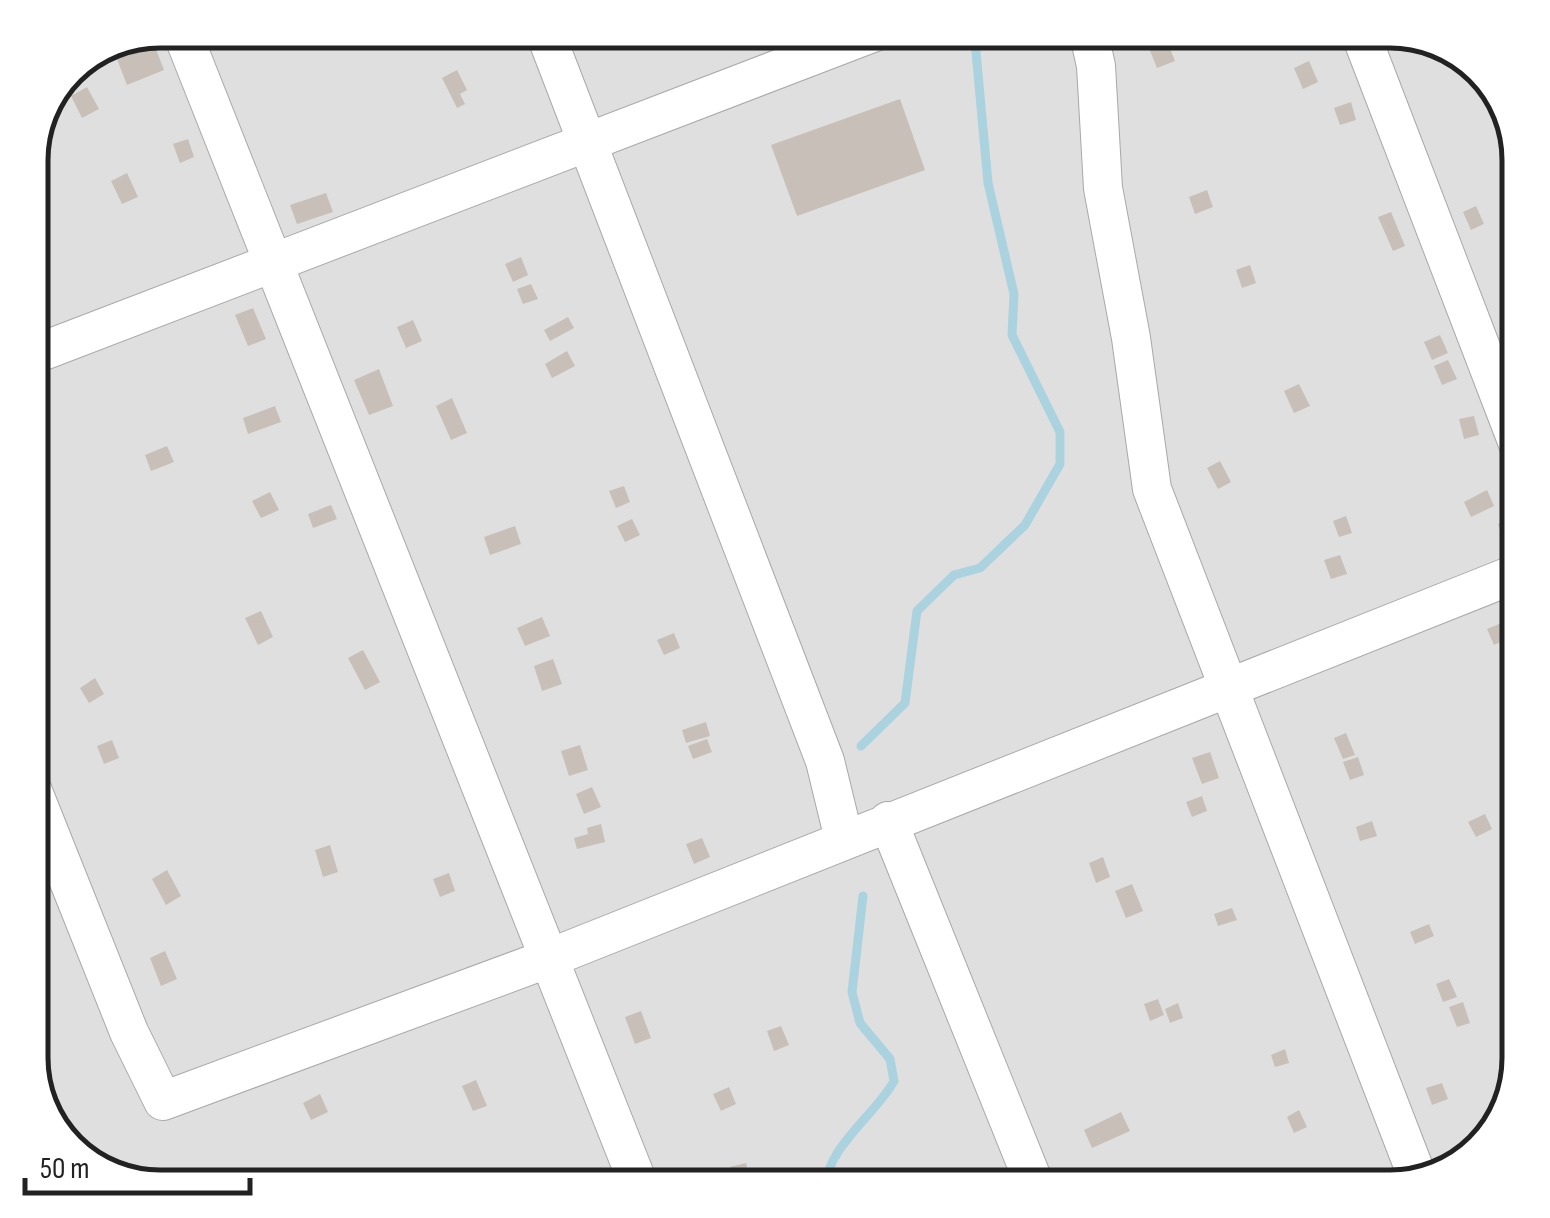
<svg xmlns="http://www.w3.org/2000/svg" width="1550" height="1218" font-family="'Sofia Sans Condensed',sans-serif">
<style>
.residential{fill:#e0dfdf}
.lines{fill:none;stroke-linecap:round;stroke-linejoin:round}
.stream{stroke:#aad3df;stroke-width:9}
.building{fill:#c7bfb8}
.minor-casing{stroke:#a9a9a9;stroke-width:40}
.minor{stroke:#fff;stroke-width:38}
.rim{fill:none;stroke:#222;stroke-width:5}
</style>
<rect width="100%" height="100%" fill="#f2efe9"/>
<path class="residential" d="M160,30H1391L1475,62L1520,160V1059L1488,1143L1390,1188H159L75,1156L30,1066V151L74,63Z"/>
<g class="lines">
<path class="stream" d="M861,746L905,703L917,611L954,575L980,568L1025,525L1060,464V432L1012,335L1014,294L988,183L974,30
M828,1188C820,1154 877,1113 894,1081L890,1059L860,1023L852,992L863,896"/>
</g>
<path class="building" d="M150,34L164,70L127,85L113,49Z
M1167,41L1175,61L1157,68L1149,48Z
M1309,61L1318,82L1303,89L1294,68Z
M457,70L467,90L460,94L465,104L457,108L442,78Z
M87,87L99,109L82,118L71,96Z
M900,99L925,170L797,216L771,145Z
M1351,102L1356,120L1340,125L1334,108Z
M188,139L194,157L180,163L173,144Z
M127,173L138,197L122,204L111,181Z
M1207,190L1213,207L1195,214L1189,197Z
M326,193L333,212L297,224L290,205Z
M1476,206L1484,224L1471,230L1463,212Z
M1391,212L1405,246L1393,251L1378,217Z
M521,257L528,275L513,282L505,264Z
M1250,265L1256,283L1242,288L1236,270Z
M531,284L538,299L523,304L517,289Z
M253,308L266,339L248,346L235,315Z
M568,317L574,328L550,341L544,330Z
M413,320L422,341L406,348L397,327Z
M1440,335L1448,353L1432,360L1424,342Z
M567,351L575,366L552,378L545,364Z
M1448,360L1457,379L1442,385L1434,366Z
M379,369L393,406L369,415L354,380Z
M1299,384L1310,406L1294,413L1284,391Z
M452,398L467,433L451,440L436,406Z
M275,406L281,422L248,434L243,418Z
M1474,416L1479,435L1464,439L1459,419Z
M167,446L174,462L151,471L145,455Z
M1220,461L1231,482L1218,489L1207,468Z
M624,486L630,502L616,508L609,491Z
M1487,490L1494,506L1471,517L1464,502Z
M270,492L279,510L261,518L252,501Z
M331,505L337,519L313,528L308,514Z
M1346,516L1352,533L1339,537L1333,521Z
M632,519L640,535L625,542L617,526Z
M1511,519L1519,540L1505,545L1498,524Z
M515,526L521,544L490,555L484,537Z
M1340,555L1347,574L1331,579L1324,560Z
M261,611L273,637L258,645L245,618Z
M542,617L550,636L525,646L517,628Z
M1504,622L1511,637L1494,645L1487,629Z
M674,633L680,648L664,655L657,640Z
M363,650L380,682L365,690L348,658Z
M553,659L562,684L542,691L534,666Z
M95,678L104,694L89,703L80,688Z
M706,722L710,736L686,743L682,730Z
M1346,733L1355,755L1343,759L1334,738Z
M707,739L712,752L693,759L688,746Z
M112,740L119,758L104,764L97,746Z
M1513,741L1520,765L1510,770L1500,746Z
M580,745L588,770L569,776L561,751Z
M1210,752L1219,778L1202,784L1192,758Z
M1358,757L1364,775L1350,780L1343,762Z
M592,787L601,807L584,814L576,794Z
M1202,796L1207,811L1192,817L1186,802Z
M1485,814L1492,829L1476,837L1468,822Z
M1372,821L1377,836L1360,841L1356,827Z
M601,824L605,842L577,849L574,838L588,834L587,828Z
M702,838L710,857L694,864L686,844Z
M330,845L338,872L323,877L315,850Z
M1103,857L1110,877L1096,883L1089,863Z
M167,870L181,896L166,905L152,879Z
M449,873L455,891L440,897L433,879Z
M1132,884L1143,911L1126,918L1115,891Z
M1513,888L1520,903L1507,909L1500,895Z
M1232,908L1237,920L1218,926L1214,914Z
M1429,924L1434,936L1415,944L1410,932Z
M165,951L177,979L161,986L150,958Z
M1449,979L1457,997L1443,1002L1436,984Z
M1158,999L1164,1015L1150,1021L1144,1004Z
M1463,1002L1470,1023L1457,1027L1449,1007Z
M1178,1003L1183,1018L1170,1023L1165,1009Z
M641,1011L651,1038L635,1044L625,1017Z
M781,1026L789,1045L774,1051L767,1031Z
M1285,1049L1289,1063L1275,1067L1271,1055Z
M476,1080L487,1106L473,1111L462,1086Z
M1442,1083L1448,1099L1432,1105L1426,1088Z
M729,1087L736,1104L721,1111L713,1094Z
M320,1094L328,1112L311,1120L303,1103Z
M1299,1110L1307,1127L1294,1133L1287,1117Z
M1121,1112L1130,1131L1092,1148L1084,1130Z
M746,1163L752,1188H735L730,1167Z
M566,1175L570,1188H555L552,1181Z"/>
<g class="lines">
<defs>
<path id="minor" d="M181,30L640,1188
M544,30L825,761L844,839
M1088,30L1096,66L1103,188L1131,338L1152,489L1417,1176
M1359,30L1520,449
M30,356L880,30
M30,784L129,1032L163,1101L547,959L1520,572
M888,821L1036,1188"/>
</defs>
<use href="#minor" class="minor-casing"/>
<use href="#minor" class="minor"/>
</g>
<path d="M0 0H1550V1218H0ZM160 48H1390A112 112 0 0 1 1502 160V1058A112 112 0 0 1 1390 1170H160A112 112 0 0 1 48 1058V160A112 112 0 0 1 160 48Z" fill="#fff" fill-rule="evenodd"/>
<path class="rim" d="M160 48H1390A112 112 0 0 1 1502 160V1058A112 112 0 0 1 1390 1170H160A112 112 0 0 1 48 1058V160A112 112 0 0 1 160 48Z"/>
<path d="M25 1178v15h225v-15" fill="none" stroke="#222222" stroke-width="5"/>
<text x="40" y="1178" font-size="30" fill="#222222" stroke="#ffffff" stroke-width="8" paint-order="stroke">50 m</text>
</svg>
